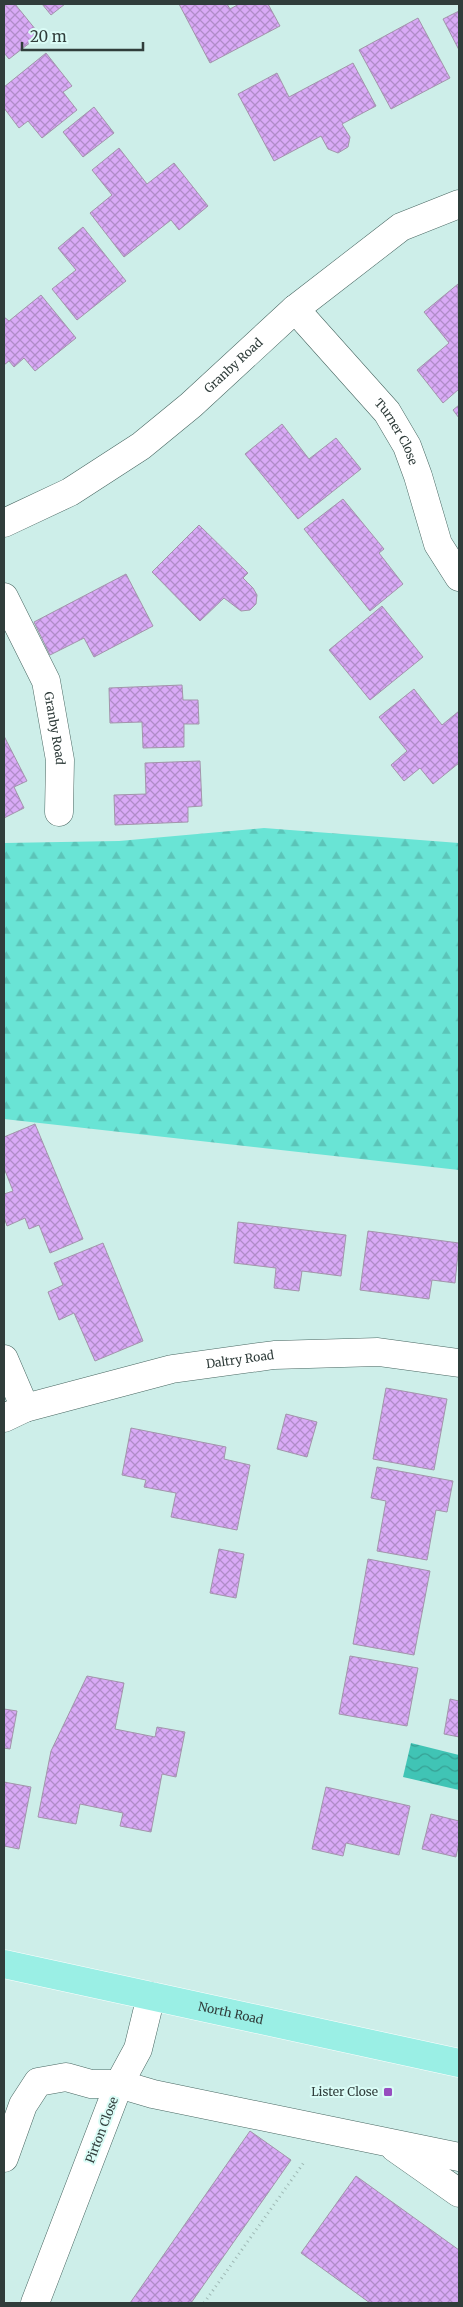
<svg xmlns="http://www.w3.org/2000/svg" width="463" height="2307" font-family="Merriweather,serif">
<style>
.forest{fill:url(#forest-firs)}
.water{fill:url(#water-waves)}
.building{fill:url(#building-cross-hatch);stroke:#a295ab}
.lines{fill:none;stroke-linecap:round;stroke-linejoin:round}
.minor-casing{stroke:#496762;stroke-width:29}
.major-casing{stroke:#fff;stroke-width:29}
.path{stroke:#9eb8b4;stroke-width:3;stroke-dasharray:1 4;stroke-linecap:butt}
.minor{stroke:#fff;stroke-width:28}
.major{stroke:#9aefe5;stroke-width:28}
.poi-dot{fill:#974dbf;stroke:#dafcf6;stroke-width:2}
.labels{text-anchor:middle;stroke-width:4;stroke-linejoin:round;paint-order:stroke}
.street-label{font-size:12px;fill:#303d3b;stroke:#dafcf6}
.poi-label{font-size:12px;fill:#303d3b;stroke:#dafcf6;text-anchor:end}
</style>
<defs>
<pattern id="forest-firs" width="22" height="20" patternUnits="userSpaceOnUse" patternTransform="scale(1.25)"><rect width="22" height="20" fill="#69e4d5"/><path d="M5 1l3.5 6h-7zM16 11l3.5 6h-7z" fill="#5bc4b8"/></pattern>
<pattern id="water-waves" width="16" height="10" patternUnits="userSpaceOnUse" patternTransform="scale(1.25)"><rect width="16" height="10" fill="#40c4b5"/><path d="M0 5q4-4 8 0t8 0" fill="none" stroke="#36a094"/></pattern>
<pattern id="building-cross-hatch" width="8" height="8" patternUnits="userSpaceOnUse" patternTransform="scale(1.25)"><rect width="8" height="8" fill="#d9aaf6"/><path d="M0 0l8 8M0 8l8-8" fill="none" stroke="#b08cc8"/></pattern>
</defs>
<rect width="100%" height="100%" fill="#cdeee9"/>
<path class="forest" d="M264,828L459,843V1170L4,1119V843L119,841Z"/>
<path class="water" d="M411,1743L459,1755V1790L403,1777Z"/>
<path class="building" d="M4,4H15L40,35L9,59L4,53Z
M42,4H65L51,15Z
M179,4H227L230,9L239,4H268L280,26L210,63Z
M459,11V50L443,19Z
M418,18L450,78L391,109L359,50Z
M46,53L72,86L63,92L77,110L42,138L28,121L19,128L4,108V87Z
M353,63L376,106L342,124L350,137L348,147L338,153L328,149L321,136L274,161L238,94L277,73L289,97Z
M94,107L114,133L83,157L63,132Z
M119,148L147,184L174,163L208,206L179,230L171,220L124,257L90,213L112,195L92,170Z
M83,227L126,281L77,320L52,289L76,270L58,248Z
M458,284L459,389L443,403L417,370L449,343L424,312Z
M41,295L76,338L35,371L24,358L14,367L9,361L4,365V317L9,321Z
M459,405V418L453,410Z
M282,424L309,459L336,438L361,469L298,519L245,454Z
M343,499L384,549L379,553L403,584L370,611L304,529Z
M199,525L248,573L243,578L253,588L257,595L256,604L250,610L241,611L224,598L200,621L152,572Z
M126,574L153,626L94,657L84,638L50,655L34,622Z
M382,606L423,657L370,700L329,650Z
M182,685L183,700H198L199,724H184V747L143,748L142,722L110,723L109,688Z
M414,689L442,725L459,711V763L433,784L420,768L404,781L391,765L407,751L379,717Z
M4,736L27,781L14,787L24,808L4,818Z
M200,761L202,806L188,807V822L115,825L114,795L146,794L145,763Z
M35,1124L83,1239L50,1253L39,1225L29,1229L25,1218L7,1226L4,1217V1194L13,1191L4,1168V1137Z
M238,1222L346,1235L341,1276L302,1271L299,1291L274,1288L276,1268L234,1263Z
M368,1231L459,1243L455,1283L432,1280L429,1299L360,1290Z
M103,1243L143,1341L95,1361L74,1313L59,1320L48,1292L63,1285L54,1263Z
M386,1388L447,1399L434,1470L373,1459Z
M286,1414L317,1422L307,1457L277,1449Z
M131,1428L226,1447L224,1459L250,1465L237,1530L171,1517L176,1493L144,1487L146,1480L122,1475Z
M377,1467L453,1481L447,1512L436,1510L427,1560L377,1551L386,1501L371,1498Z
M219,1549L244,1554L236,1598L210,1593Z
M368,1559L430,1571L414,1655L353,1644Z
M350,1656L418,1668L407,1726L339,1714Z
M87,1676L124,1683L115,1729L155,1737L157,1727L185,1732L176,1777L162,1774L151,1832L120,1826L123,1813L80,1804L76,1824L38,1817L51,1751Z
M450,1699L459,1701V1737L444,1734Z
M4,1709L17,1711L10,1749L4,1748Z
M4,1782L31,1787L19,1849L4,1846Z
M326,1787L410,1806L399,1855L346,1843L343,1856L312,1849Z
M431,1814L459,1821V1842L456,1857L422,1849Z
M250,2131L291,2160L191,2303H130Z
M356,2176L459,2250V2303H370L301,2253Z"/>
<g class="lines">
<defs>
<g id="minor">
<path id="s1" d="M295,309L387,412L407,446L418,476L438,544L459,577"/>
<path id="s2" d="M4,523L70,492L141,446L191,405L295,309L401,227L459,204"/>
<path id="s3" d="M4,597L46,681L60,760L59,812"/>
<path d="M4,1359L25,1408"/>
<path id="s4" d="M4,1418L25,1408L172,1369L274,1355L378,1352L459,1363"/>
<path d="M151,1996L138,2049L119,2084L153,2094L459,2157"/>
<path d="M395,2148L459,2193"/>
<path d="M4,2158L23,2105L38,2082L66,2077L91,2084H119L35,2303"/>
</g>
<g id="major">
<path id="s5" d="M4,1964L459,2063"/>
</g>
</defs>
<use href="#minor" class="minor-casing"/>
<use href="#major" class="major-casing"/>
<path class="path" d="M204,2303L305,2161"/>
<use href="#minor" class="minor"/>
<use href="#major" class="major"/>
</g>
<rect class="poi-dot" x="383" y="2087" width="10" height="10" rx="2.5"/>
<g class="labels">
<g class="street-label">
<text dy="4" stroke="none"><textPath href="#s2" startOffset="280">Granby Road</textPath></text>
<text dy="4" stroke="none"><textPath href="#s1" startOffset="160">Turner Close</textPath></text>
<text dy="4" stroke="none"><textPath href="#s3" startOffset="142">Granby Road</textPath></text>
<text dy="4" stroke="none"><textPath href="#s4" startOffset="244">Daltry Road</textPath></text>
<text dy="4" stroke="none"><textPath href="#s5" startOffset="232">North Road</textPath></text>
<text transform="translate(102 2130) rotate(-69)" y="4">Pirton Close</text>
</g>
<g class="poi-label">
<text x="378" y="2096">Lister Close</text>
</g>
</g>
<rect width="463" height="2307" fill="none" stroke="#303d3b" stroke-width="10"/>
<path d="M22 42v8h121v-8" fill="none" stroke="#303d3b" stroke-width="2.5"/>
<text x="30" y="42" font-size="15" fill="#303d3b" stroke="#dafcf6" stroke-width="4" paint-order="stroke">20 m</text>
</svg>
